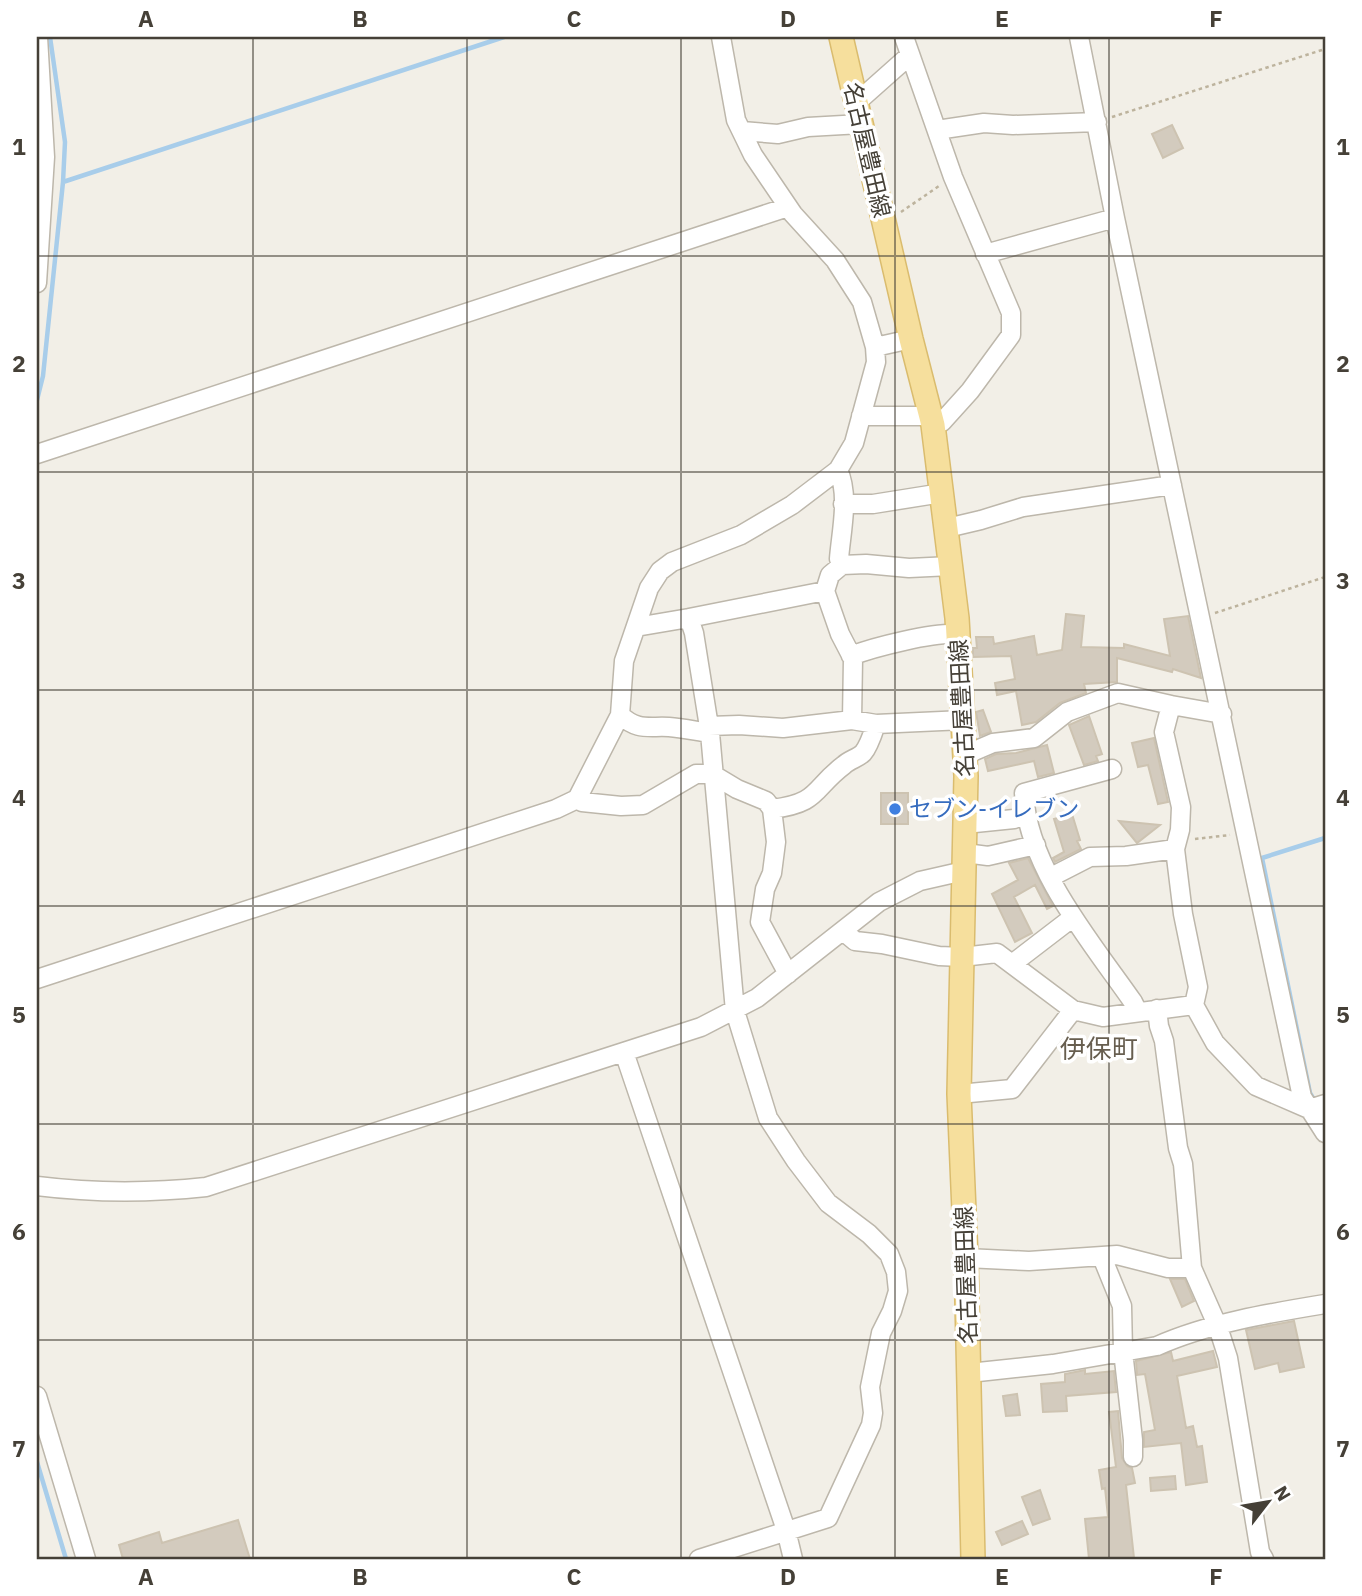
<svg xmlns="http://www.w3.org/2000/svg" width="1362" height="1596" font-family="'IBM Plex Sans','Noto Sans JP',sans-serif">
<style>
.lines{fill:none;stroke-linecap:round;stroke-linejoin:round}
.stream{stroke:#a8cdea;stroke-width:4.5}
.building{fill:#d3cbbe;stroke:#cdc3b1;stroke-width:2}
.minor-casing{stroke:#bdb7ab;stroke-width:21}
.major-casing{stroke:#dabc6e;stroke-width:26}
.path{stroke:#bdb39d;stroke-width:2.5;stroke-dasharray:3.5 3.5;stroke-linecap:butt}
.minor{stroke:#fff;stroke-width:18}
.major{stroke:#f6df9d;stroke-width:23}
.grid{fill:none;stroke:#454037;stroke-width:2;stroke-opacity:0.55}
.shop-dot{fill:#3f7fe0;stroke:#fff;stroke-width:2.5}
.labels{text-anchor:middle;stroke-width:7;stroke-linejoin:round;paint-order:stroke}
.street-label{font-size:23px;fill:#454037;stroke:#fff}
.shop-label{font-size:23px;fill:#366cbe;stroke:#fff;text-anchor:start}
.quarter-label{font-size:26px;fill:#675e4f;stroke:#fff}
.neatline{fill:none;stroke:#454037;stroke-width:2.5}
.grid-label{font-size:23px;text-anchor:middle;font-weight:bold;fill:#454037}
</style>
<rect width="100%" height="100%" fill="#f2efe7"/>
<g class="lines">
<path class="stream" d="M50,37L65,142L63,182
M37,400L43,376L63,182L504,37
M1316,1103L1310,1093L1262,858L1325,838
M37,1462L66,1559"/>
</g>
<path class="building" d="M1172,125L1183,148L1163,158L1152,134Z
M1066,614L1084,616L1081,647L1124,648V644L1170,656L1164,619L1188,616L1201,678L1173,669L1172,672L1117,658V682L1084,684L1086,693L1060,703L1036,722L1022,725L1016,691L997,695L995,683L1015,679L1011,656L973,657V648H977L976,637H993L994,644L1034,636L1037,655L1062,650Z
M983,710L991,732L980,736L976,712Z
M1089,716L1102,754L1096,756L1098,761L1084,765L1069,725Z
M1154,738L1168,802L1158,804L1148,765L1138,767L1132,743Z
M1047,745L1054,773L1038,777L1034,761L988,771L985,759L996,754L1016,753Z
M881,793H908V824H881Z
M1072,814L1080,840L1077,841L1081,849L1055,862L1053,858L1064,852L1054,819Z
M1119,821L1160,825L1137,843Z
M1028,858L1053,906L1047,909L1035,885L1014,897L1032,933L1015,942L992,894L1018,880L1009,863Z
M1170,1279H1185L1194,1301L1182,1307Z
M1294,1321L1304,1367L1280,1372L1278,1363L1255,1369L1246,1330Z
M1213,1351L1217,1367L1177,1376L1186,1428L1193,1426L1197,1447L1202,1446L1207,1482L1186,1485L1181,1443L1144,1447V1432L1155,1430L1145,1374L1137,1375L1136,1361L1171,1352L1173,1361Z
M1085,1370V1374L1114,1371L1116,1392L1066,1396L1067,1411L1043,1412L1041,1384L1065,1382V1374Z
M1017,1394L1020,1415L1006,1416L1003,1396Z
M1118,1411L1122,1458L1127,1466L1132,1468L1135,1483L1126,1485L1134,1558L1089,1559L1085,1519L1108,1517L1105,1488L1102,1489L1099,1470L1116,1467L1109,1412Z
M1175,1476L1176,1489L1151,1491L1150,1478Z
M1040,1490L1050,1519L1033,1525L1022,1497Z
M238,1520L250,1559H123L119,1545L159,1532L162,1543Z
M1022,1521L1028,1534L1002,1545L996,1532Z"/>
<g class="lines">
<defs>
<path id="minor" d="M904,37L953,177L1011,313V335L970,391L942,422L933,425
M1079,37L1115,218L1302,1097L1325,1133
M856,103L910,55
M937,130L984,123L1013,125L1097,122
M742,131L778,134L808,127L861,124
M985,254L1115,218
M37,283L45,157L38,37
M875,347L911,339
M861,416H930
M37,454L788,207
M843,504H873L942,493
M947,528L981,520L1023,507L1172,485
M842,565L866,564L909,568L951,566
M825,591L840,634L853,659L852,720
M689,618L825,591L830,575L842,565L839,559C841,532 850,495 838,470
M636,627L689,618L694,633L710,733L735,1011L768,1118L796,1161L828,1203L869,1234L889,1254L896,1272L898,1291L892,1311L881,1333L870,1387L873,1413L871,1425L828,1518L699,1559
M851,656C874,647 934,632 958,634
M1222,714L1171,705L1164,732L1181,807L1180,830L1175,849L1183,914L1198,987L1194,1005L1215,1043L1256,1086L1309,1109L1325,1104
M620,715C638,731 647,726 669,727C682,728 696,731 710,733
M709,726L739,725L783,728L852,720L876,724L964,720
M965,755L993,743L1034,738L1067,712L1118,693L1171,705
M1112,769L1024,793C1027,867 1092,943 1133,1002L1138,1012
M577,799L582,802L621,806L643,805L696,774H712L737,789L766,801L772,809L776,842L772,873L765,889L760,922L788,974
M772,809C820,803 812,789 844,765C849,760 858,758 863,753C869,746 873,733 876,724
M965,824L1014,819L1025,814
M965,853L988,856L1036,845
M1051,877L1090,857L1126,856L1175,849
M843,931L855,941L882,944L939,956L962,957L997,953L1073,1010L1012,1089L959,1094
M1012,964L1072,918
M37,979L556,809L577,799L620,715L624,661L649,588L660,571L672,562L741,535L792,505L838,470L854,443L876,362L875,347L862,302L835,260L793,214L753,155L736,120L721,37
M1157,1009L1159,1026L1164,1041L1178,1148L1183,1164L1192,1268
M1073,1010L1103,1017L1194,1005
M624,1052L786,1530L793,1559
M37,1186C93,1193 150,1193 206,1187L701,1027L757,998L879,902L920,881L964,871
M1102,1257L1122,1306L1123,1351L1133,1440V1457
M966,1258L1029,1261L1117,1255L1168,1268H1192L1218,1327L1228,1358L1260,1552L1264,1559
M969,1373L1053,1364L1157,1346C1209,1323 1270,1313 1325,1304
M37,1396L86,1559"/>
<path id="major" d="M841,37L911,339L933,425L957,618L966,776L959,1094L966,1258L973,1559"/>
</defs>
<use href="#minor" class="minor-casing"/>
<use href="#major" class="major-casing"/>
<path class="path" d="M1112,117L1325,49
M901,212L939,186
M1215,613L1325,577
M1195,839L1230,835"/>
<use href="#minor" class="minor"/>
<use href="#major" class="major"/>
</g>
<path class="grid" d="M253,37V1559M467,37V1559M681,37V1559M895,37V1559M1109,37V1559M37,256H1325M37,472H1325M37,690H1325M37,906H1325M37,1124H1325M37,1340H1325"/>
<circle class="shop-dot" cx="895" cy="809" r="7"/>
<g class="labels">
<g class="street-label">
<text transform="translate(867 150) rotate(77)" y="8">名古屋豊田線</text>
<text transform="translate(962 708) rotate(-93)" y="8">名古屋豊田線</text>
<text transform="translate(966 1275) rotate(-92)" y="8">名古屋豊田線</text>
</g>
<g class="shop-label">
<text x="909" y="817">セブン-イレブン</text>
</g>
<g class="quarter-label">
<text x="1099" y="1058">伊保町</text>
</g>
</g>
<rect width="1362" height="1596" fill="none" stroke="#ffffff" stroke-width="77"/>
<g transform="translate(1268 1502) rotate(59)" stroke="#ffffff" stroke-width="5" paint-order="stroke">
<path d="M0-5L12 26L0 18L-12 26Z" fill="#454037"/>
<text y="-10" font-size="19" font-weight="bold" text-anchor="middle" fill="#454037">N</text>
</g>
<rect x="38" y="38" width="1286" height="1520" class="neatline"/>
<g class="grid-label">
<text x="146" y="27">A</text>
<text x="360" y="27">B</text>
<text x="574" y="27">C</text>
<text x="788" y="27">D</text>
<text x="1002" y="27">E</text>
<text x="1216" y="27">F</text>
<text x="19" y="155">1</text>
<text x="1343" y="155">1</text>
<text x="19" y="372">2</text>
<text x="1343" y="372">2</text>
<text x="19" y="589">3</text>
<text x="1343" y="589">3</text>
<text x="19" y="806">4</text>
<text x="1343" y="806">4</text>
<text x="19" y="1023">5</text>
<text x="1343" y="1023">5</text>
<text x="19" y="1240">6</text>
<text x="1343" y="1240">6</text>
<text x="19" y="1457">7</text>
<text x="1343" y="1457">7</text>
<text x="146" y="1585">A</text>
<text x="360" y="1585">B</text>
<text x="574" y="1585">C</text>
<text x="788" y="1585">D</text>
<text x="1002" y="1585">E</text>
<text x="1216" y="1585">F</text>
</g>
</svg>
